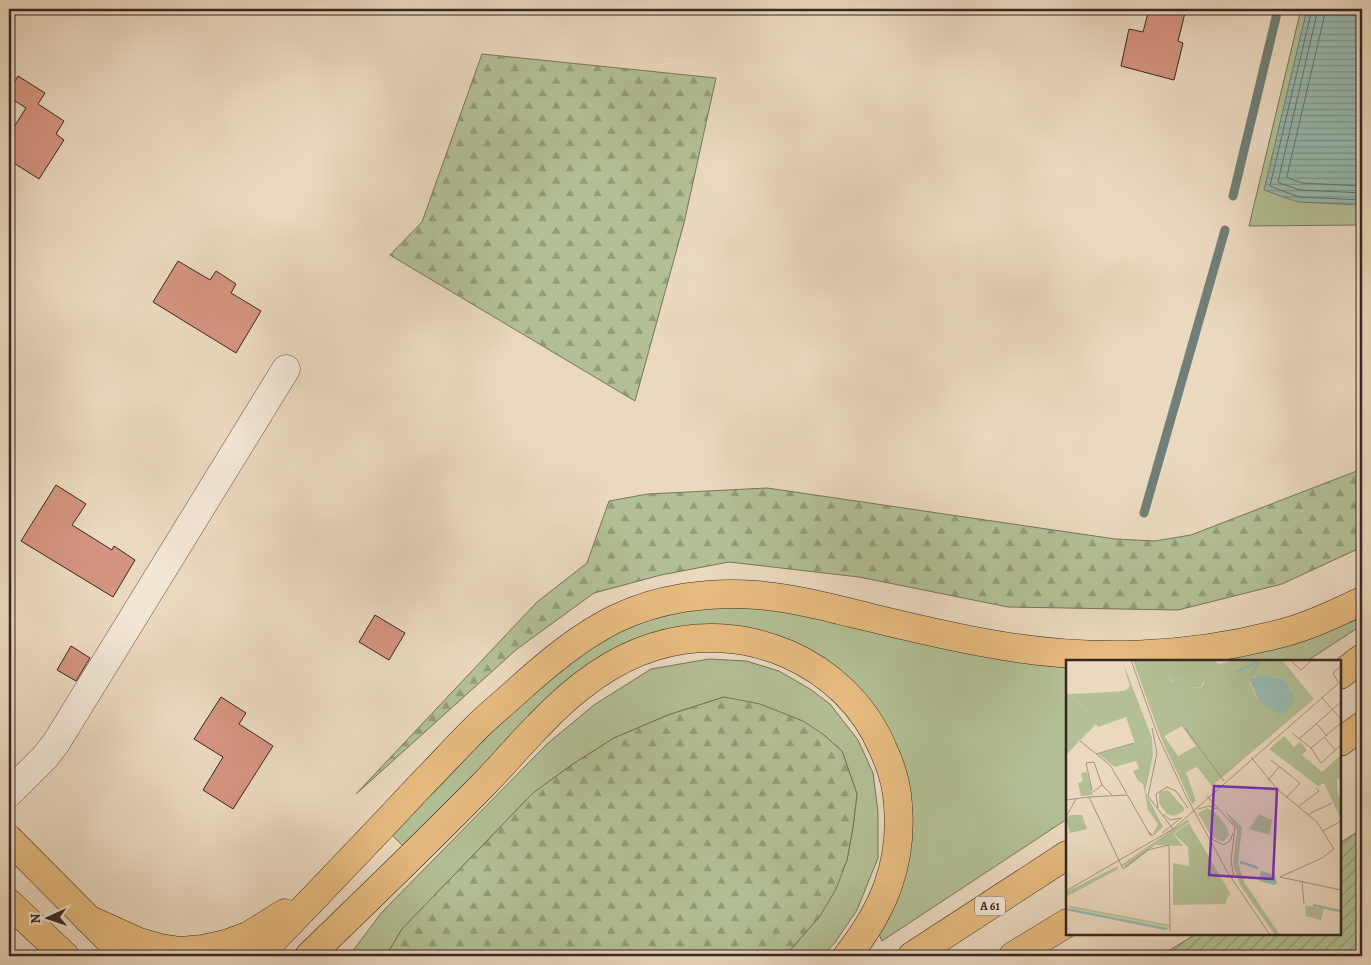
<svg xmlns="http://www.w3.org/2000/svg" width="1371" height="965" font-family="Alegreya,serif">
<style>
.green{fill:#b3c095;stroke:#75745c}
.forest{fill:url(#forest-firs);stroke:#75745c}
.garden{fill:url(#garden-furrows);stroke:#75745c}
.water{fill:url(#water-rules);stroke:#717f78}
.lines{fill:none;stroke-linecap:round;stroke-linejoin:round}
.shore{stroke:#68706a;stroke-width:1}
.stream{stroke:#717f78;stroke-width:9}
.building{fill:#d59480;stroke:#372722}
.minor-casing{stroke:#645449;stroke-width:29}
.major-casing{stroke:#372722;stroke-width:29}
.highway-casing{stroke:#372722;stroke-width:29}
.minor{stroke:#f2e6d5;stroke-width:28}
.major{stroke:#e6bc80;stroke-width:28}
.highway{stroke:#e6bc80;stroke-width:28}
.labels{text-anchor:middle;stroke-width:4;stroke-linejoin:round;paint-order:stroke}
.shield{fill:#f2e6d5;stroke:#6f6058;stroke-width:1}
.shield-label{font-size:12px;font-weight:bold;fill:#372722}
.inset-river{fill:none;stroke:#98bab1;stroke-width:2.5}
.inset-road{fill:none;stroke:#a39280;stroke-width:1}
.view{fill:#7b2cbf;fill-opacity:0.15;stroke:#7b2cbf;stroke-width:2.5}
.inset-edge{fill:none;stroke:#372722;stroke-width:2.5}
</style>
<defs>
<pattern id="forest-firs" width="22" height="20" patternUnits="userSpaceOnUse" patternTransform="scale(1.25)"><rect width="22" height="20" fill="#b3c095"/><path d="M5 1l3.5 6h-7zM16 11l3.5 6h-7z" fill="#929c79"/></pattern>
<pattern id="garden-furrows" width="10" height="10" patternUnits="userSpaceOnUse" patternTransform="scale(1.25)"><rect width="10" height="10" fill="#b3c095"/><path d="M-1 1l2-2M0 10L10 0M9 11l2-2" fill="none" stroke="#929c79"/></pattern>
<pattern id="water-rules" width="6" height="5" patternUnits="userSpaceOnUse" patternTransform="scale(1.25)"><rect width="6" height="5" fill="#98bab1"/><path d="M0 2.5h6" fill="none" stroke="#7d9790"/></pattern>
</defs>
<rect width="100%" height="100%" fill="#ebd9bf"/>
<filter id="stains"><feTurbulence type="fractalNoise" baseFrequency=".004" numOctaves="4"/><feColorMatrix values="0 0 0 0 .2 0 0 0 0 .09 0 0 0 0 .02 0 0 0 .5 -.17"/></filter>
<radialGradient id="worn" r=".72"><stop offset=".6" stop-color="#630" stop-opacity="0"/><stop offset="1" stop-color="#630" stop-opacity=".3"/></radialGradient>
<path class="green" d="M1301,9H1362V225L1249,226Z
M749,606L805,614L1067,665V819L882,941L879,934L904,877L862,694L839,669L801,647L635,644L403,846L391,834L504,720L570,658L627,626L692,607Z
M1357,620L1359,627L1307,661H1198L1312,634Z
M709,659L746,661L779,671L810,689L830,704L858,740L873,773L878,812V858L857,910L834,944L821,956H785L820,916L847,860L853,827L857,794L842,751L824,735L724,697L668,715L614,738L573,764L533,793L402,929L386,956H349L382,912L547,744L594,705L651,669Z"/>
<path class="forest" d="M482,54L716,78L684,223L635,401L390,255L422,222Z
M1362,469V547L1282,584L1178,610L1008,607L859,577L729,562L661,575L594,593L517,649L356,794L537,602L587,563L609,501L648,494L767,488L1115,539L1155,541L1191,535Z
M724,697L760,704L803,721L824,735L842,751L857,794L853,827L847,860L836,889L820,916L785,956H386L402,929L533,793L573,764L614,738L668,715Z"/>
<path class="garden" d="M1362,829V956H1160L1196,934H1340V843Z"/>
<path class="water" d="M1307,9H1362V205L1298,202L1264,190Z"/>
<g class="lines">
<path class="shore" d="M1312,9L1270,186L1272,187L1299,197L1362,200
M1318,9L1278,182L1279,183L1300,190L1362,193
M1326,9L1287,176L1288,178L1302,183L1362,186"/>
<path class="stream" d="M1233,196L1278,9
M1144,513L1225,230"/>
</g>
<path class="building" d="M1149,9H1186L1178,41L1183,43L1174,80L1121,66L1129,29L1143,32Z
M18,76L45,93L38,104L64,121L56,134L64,140L39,179L9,160V135L26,108L9,97V91Z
M178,261L210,280L216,271L236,284L231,293L261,311L236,353L153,302Z
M56,485L86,504L72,525L112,550L114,546L135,560L113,597L21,541Z
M375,615L405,633L389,660L359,642Z
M71,646L90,658L76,681L57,670Z
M221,697L246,713L239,724L273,746L233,809L203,790L223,757L194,739Z"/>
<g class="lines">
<defs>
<path id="minor" d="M9,793L45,757L56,743L286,369"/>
<path id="major" d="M9,839L125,956
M9,903L65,956"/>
<path id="highway" d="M1340,675L1362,658
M1340,742L1362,726
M88,919L139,942L160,948L181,951L203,949L226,944L248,936L285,913
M258,956C312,900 366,844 419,787C437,769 454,750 472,732C486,717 503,704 518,690C548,663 579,637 615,619C658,598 710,591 757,595C794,598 832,608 868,617C909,627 950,637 992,644C1089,662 1191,658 1286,632C1313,625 1338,612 1362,601
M309,956C367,900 425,844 482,786C501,767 519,745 538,726C569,693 608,661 653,647C743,618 846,661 883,749C891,766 897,785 898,805C903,864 883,911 847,956
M912,956L1067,855
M1013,956L1067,923"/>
</defs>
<use href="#minor" class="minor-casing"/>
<use href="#major" class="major-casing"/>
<use href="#highway" class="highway-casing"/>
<use href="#minor" class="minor"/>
<use href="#major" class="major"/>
<use href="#highway" class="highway"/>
</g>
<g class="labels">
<rect class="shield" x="975" y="896.5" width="30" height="19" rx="4"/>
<g class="shield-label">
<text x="990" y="910">A 61</text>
</g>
</g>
<g transform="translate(1066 660)">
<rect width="275" height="275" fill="#ebd9bf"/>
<path d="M122,0H148L152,4L172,0L175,6L137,22L135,27L123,28L113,18L107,22L101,15ZM27,33L37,50L29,58L4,34ZM218,76L228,87L234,82L241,90L236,95L256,112L275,95V118L271,119V127L272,136H275V159L258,123L252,126L203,89ZM69,83L82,96L76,119L72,121L67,111L73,109L70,101L49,107L32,94ZM21,112L27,135L15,136L12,123L17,121L15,113ZM122,159L123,162L107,174L117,186L89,185L60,208L55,205ZM52,206V209L0,237V232ZM0,245L104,265V267L5,248ZM239,245L258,249L255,260L240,256ZM0,248L104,268L99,270Z" fill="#b3c095"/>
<path d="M56,0L86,78L87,95L79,132L97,167L85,178L92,164L82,150L77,124L72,121L76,119L82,97L72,92L60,57L32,67L30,64L0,95V34H4L29,58L37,50L27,33L59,31L64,26ZM67,0H122L101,15L106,22L113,18L126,28L136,27L139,20L175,6L172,0H216L248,39L146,126L131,107L120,112L130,141L126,144L95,78ZM189,16L212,17L222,24L225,29L212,53L192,40L183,22ZM116,66L130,86L112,96L98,76ZM102,130L118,148V151L108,156L101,154L93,143V132ZM141,148L149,152L161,167L163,176L156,182L145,176L132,153ZM158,150L176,167L172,203L178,222L214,275H209L174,225L167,204L171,170ZM193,154L206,160L204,175L183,169Z" fill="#b3c095" fill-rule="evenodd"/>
<path d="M4,155H16L21,169L4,173L0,158ZM123,163L164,233L159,244L107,245V203L123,206L122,187L108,174Z" fill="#b3c095"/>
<path d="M193,15L215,18L222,24L229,40L219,53H211L193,41L183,20ZM195,211L209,215L211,223L208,225L193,221Z" fill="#98bab1"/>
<path class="inset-river" d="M170,12L194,1M185,17L194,0M174,202L192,208M247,245L274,251M0,249L100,269"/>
<path class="inset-road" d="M65,0L92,76L120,136L162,213L204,275M224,0L235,10L246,0M272,22L267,13L275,6M256,38L275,59M251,64L261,76M86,68L91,93L82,136L107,169M119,68L158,121M226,73L245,88L255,103L275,85M259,78L269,90M233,79L275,42M14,81L44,105L61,134M245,88L275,63M30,94L68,83M185,97L211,129L251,162L268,189M205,100L234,123L221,137M28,102L36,125M202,120L213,107M26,130L20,103L28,102M27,132L36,125L46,135M141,136L169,167L165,201L168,217M23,137L60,135L62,136L82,171L84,175H86L82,171M0,140L23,137L57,209L82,190L103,185L104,271M233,146L253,131L250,128M92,148L90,134L101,127L110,131L122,148M132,149L143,146L151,149M97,154L104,160L116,158M243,154L266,143M0,157L10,139M257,171L275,161M96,173L115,158M144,178L157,185L164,181L167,173M268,189L256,198L214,217L275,230M236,221L238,244M0,231L107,169L275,21"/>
<path class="view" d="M148,126L211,129L207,219L143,215Z"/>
<rect width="275" height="275" class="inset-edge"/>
</g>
<rect width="1371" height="965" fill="none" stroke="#ebd9bf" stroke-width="30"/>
<rect x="10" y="10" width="1351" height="945" fill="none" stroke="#372722" stroke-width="2.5"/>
<rect x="15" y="15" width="1341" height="935" fill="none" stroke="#372722"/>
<g transform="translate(48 918) rotate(267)" stroke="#f2e6d5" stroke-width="4" paint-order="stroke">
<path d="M0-4L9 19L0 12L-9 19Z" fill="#372722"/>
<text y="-8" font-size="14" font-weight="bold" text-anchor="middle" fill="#372722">N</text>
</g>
<rect width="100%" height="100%" filter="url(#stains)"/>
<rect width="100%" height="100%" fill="url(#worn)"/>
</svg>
